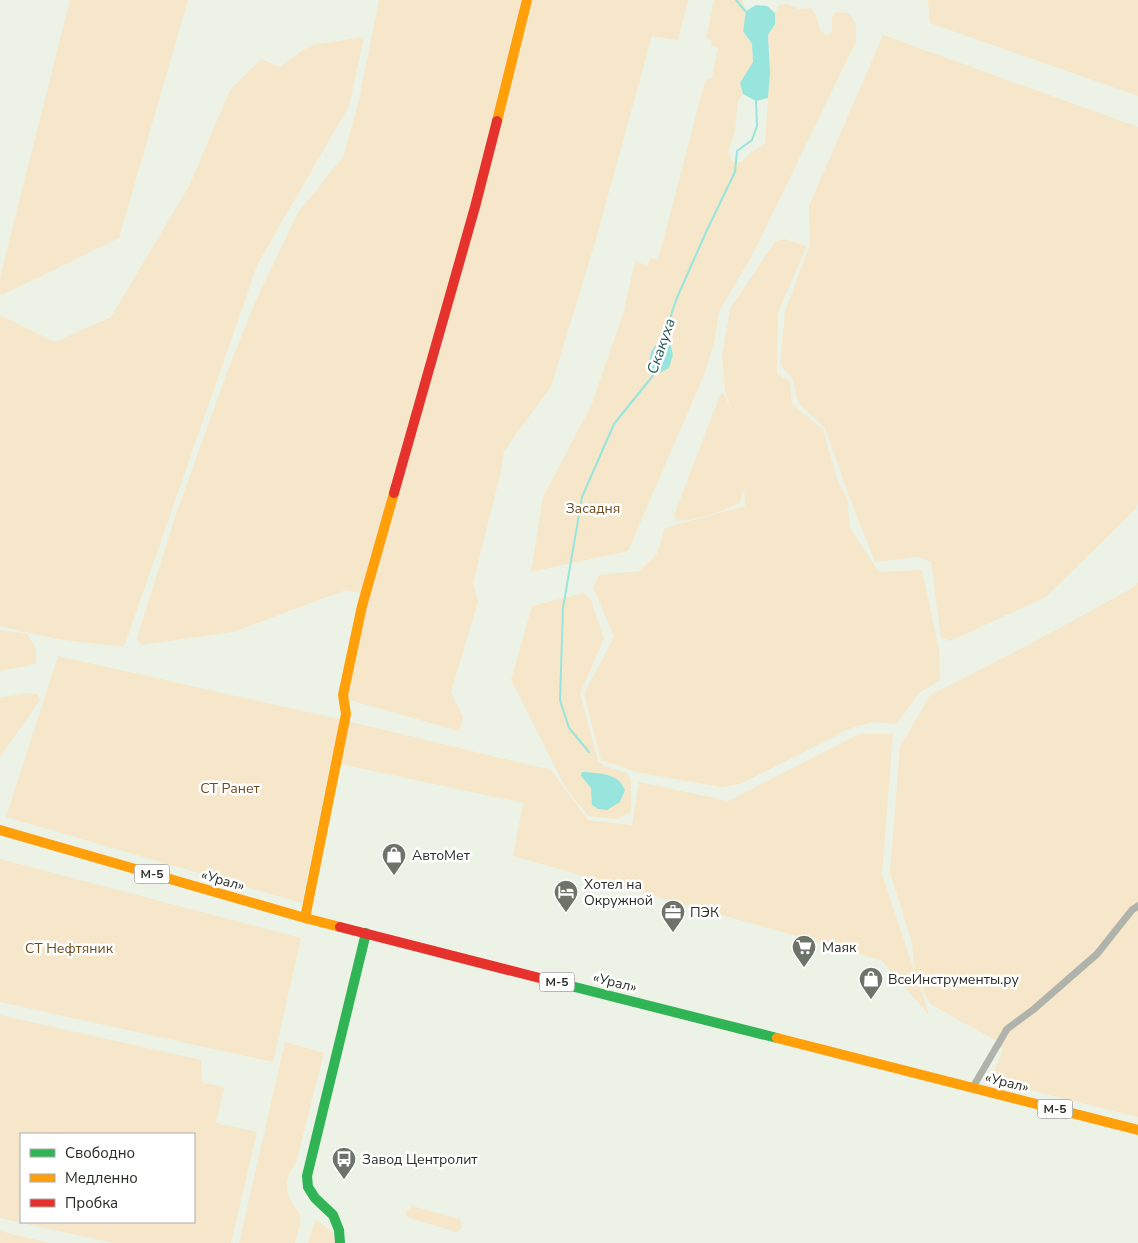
<svg xmlns="http://www.w3.org/2000/svg" width="1138" height="1243" font-family="'Nunito Sans',sans-serif">
<style>
.green{fill:#f6e6ca;fill-rule:evenodd}
.water{fill:#97e5dd}
.lines{fill:none;stroke-linecap:round;stroke-linejoin:round}
.stream{stroke:#97e5dd;stroke-width:2}
.street{stroke:#b0b2ac;stroke-width:7}
.fast{stroke:#30b455;stroke-width:10}
.slow{stroke:#ff9f0a;stroke-width:10}
.jam{stroke:#e5322d;stroke-width:10}
.labels{text-anchor:middle;stroke-width:5;stroke-linejoin:round;paint-order:stroke}
.shield{fill:#fff;stroke:#696d66;stroke-width:1}
.shield-label{font-size:12px;font-weight:bold;fill:#292e25}
.park-label{font-size:14px;fill:#6f4c1d;stroke:#fff}
.poi-label{font-size:14px;fill:#292e25;stroke:#fff;text-anchor:start}
.street-label{font-size:14px;fill:#292e25;stroke:#fff}
.water-label{font-size:15px;font-style:italic;fill:#275754;stroke:#fff}
</style>
<rect width="100%" height="100%" fill="#ecf3e6"/>
<path class="green" d="M70,0H188L119,238L2,295L0,293V277Z
M379,0H688L678,40L652,36L596,239L551,387L504,451L500,476L473,583L478,602L451,692L463,717L459,731L349,700L344,696L366,594L346,590L233,632L141,645L137,638L175,517L226,375L253,307L297,214L343,157L358,104Z
M714,0H742L746,11L743,31L752,44L753,62L740,83L743,94L738,101L735,131L728,153L732,162H742L749,154L765,144L768,98L770,73L768,35L775,24V13L779,5L788,4L798,9L811,8L816,15L820,31L827,35L832,32V18L836,12L849,13L856,25V41L756,248L719,312L714,343L704,375L628,551L531,572L543,497L591,406L623,314L635,262L648,265L650,258L658,260L705,81L712,77L718,48L711,47L712,40L706,39Z
M928,0H1138V96L930,23Z
M883,35L1138,127V504L1136,508L1046,597L950,641L941,637L931,562L919,557L875,562L849,496L825,428L798,402L793,379L780,365L785,311L810,245L809,206Z
M364,37L349,106L258,263L124,647L56,639L0,626V315L55,342L111,317L189,186L230,90L261,59L279,67L311,45Z
M784,239L807,246L778,312L777,373L790,382L792,404L823,430L838,482L847,498L850,528L879,572L922,570L939,649L940,680L919,693L897,724L874,722L853,727L740,784L721,787L636,772L628,769L601,760L584,694L614,637L593,587L599,575L639,571L657,554L665,528L745,506L744,487L740,503C723,510 694,523 676,520L674,515L720,395L723,394L725,396L732,412L725,390L722,356L730,309L775,242Z
M1138,583V1117L1026,1089L998,1083L994,1071L1003,1050L997,1041L930,1004L917,978L929,1015L881,960L513,856L523,803L331,762L302,903L6,817L58,656L339,719L551,770L588,820L632,825L639,782L728,801L859,734H893L882,874L915,973L912,943L890,872L900,747L930,695L1015,652L1129,590Z
M583,593L591,600L604,639L580,693L598,761L604,766L627,773L631,780V812L617,819L588,816L564,785L511,680L532,606ZM609,776L618,780L625,790L593,805L591,788Z
M0,630L27,634L36,648V664L0,671Z
M27,693L37,694L40,700L0,757V698Z
M0,859L301,938L273,1062L0,1002Z
M0,1015L201,1060L202,1083L224,1087L216,1123L257,1132L231,1243H113L0,1218ZM21,1134H194V1222H21Z
M285,1042L324,1053L296,1163C286,1174 284,1189 292,1203C294,1207 299,1211 300,1216C302,1222 296,1236 295,1243H239Z
M412,1206L460,1219L462,1228L456,1232L407,1217L405,1213Z
M315,1221H318L336,1235L337,1243H308Z
M0,1231L49,1243H0Z"/>
<path class="water" d="M756,5L767,6L775,13V24L768,35L770,73L768,98L756,101L743,94L740,83L753,62L752,44L743,31L746,11Z
M663,339H666L670,342L673,355L669,368L658,374H654L649,368C649,354 652,347 663,339Z
M582,772C591,772 612,774 618,780C621,782 623,787 625,790L620,802L607,810L598,809L592,805L591,788L581,776Z"/>
<g class="lines">
<path class="stream" d="M736,0L747,13
M666,340V331L676,300L707,230L735,172L737,151L752,140L757,126L756,100
M589,752L569,728L560,700L563,608L582,497L614,424L655,373"/>
<path class="street" d="M973,1087L1007,1029L1034,1009L1097,954L1132,910L1138,906"/>
<path class="fast" d="M559,983L777,1038
M340,1243L339,1230L333,1215L315,1198L308,1187L307,1176L366,933"/>
<path class="slow" d="M497,121L527,0
M0,830L305,918L340,927
M305,918L346,714L343,695L362,606L394,493
M777,1038L1138,1130"/>
<path class="jam" d="M394,493L475,207L497,121
M340,927L559,983"/>
</g>
<defs>
<symbol id="shop-pin" viewBox="-11 -11 22 30"><path d="M0 17L-7.5 6A9.5 9.5 0 1 1 7.5 6Z" fill="#6d7369" stroke="#fff"/><path d="M-5-2.5h2.3a2.7 3.5 0 0 1 5.4 0H5L5.5 6h-11ZM-1.5-2.5h3a1.5 2.3 0 0 0-3 0Z" fill="#fff"/></symbol>
<symbol id="hotel-pin" viewBox="-11 -11 22 30"><path d="M0 17L-7.5 6A9.5 9.5 0 1 1 7.5 6Z" fill="#6d7369" stroke="#fff"/><path d="M-6-4.5h1.5V1H6V5H4.5V3h-9V5H-6ZM-4 0a1.8 1.8 0 1 1 3.6 0ZM.5 0V-2.5h3Q6-2.5 6 0Z" fill="#fff"/></symbol>
<symbol id="office-pin" viewBox="-11 -11 22 30"><path d="M0 17L-7.5 6A9.5 9.5 0 1 1 7.5 6Z" fill="#6d7369" stroke="#fff"/><path d="M-6-3h4V-5.5h4V-3h4V5H-6ZM-1-4.5V-3h2v-1.5ZM-6 0V1H6V0Z" fill="#fff"/></symbol>
<symbol id="supermarket-pin" viewBox="-11 -11 22 30"><path d="M0 17L-7.5 6A9.5 9.5 0 1 1 7.5 6Z" fill="#6d7369" stroke="#fff"/><path d="M-6-5.5h2.5l.6 2H6L4.5 2H-2.5L-4.4-4H-6ZM-1.5 3.2a1.3 1.3 0 1 0 .1 0ZM3 3.2a1.3 1.3 0 1 0 .1 0Z" fill="#fff"/></symbol>
<symbol id="bus-pin" viewBox="-11 -11 22 30"><path d="M0 17L-7.5 6A9.5 9.5 0 1 1 7.5 6Z" fill="#6d7369" stroke="#fff"/><path d="M-5-6H5V4H4V6H2V4H-2V6H-4V4H-5ZM-3.5-4V0h7V-4ZM-3.5 1.2v1.5H-2V1.2ZM2 1.2v1.5H3.5V1.2Z" fill="#fff"/></symbol>
</defs>
<g fill-rule="evenodd">
<use href="#shop-pin" x="380" y="841" width="28" height="38"/>
<use href="#hotel-pin" x="552" y="878" width="28" height="38"/>
<use href="#office-pin" x="659" y="898" width="28" height="38"/>
<use href="#supermarket-pin" x="790" y="933" width="28" height="38"/>
<use href="#shop-pin" x="857" y="965" width="28" height="38"/>
<use href="#bus-pin" x="330" y="1145" width="28" height="38"/>
</g>
<g class="labels">
<g class="shield">
<rect x="134.5" y="864.5" width="35" height="19" rx="4"/>
<rect x="539.5" y="972.5" width="35" height="19" rx="4"/>
<rect x="1037.5" y="1099.5" width="35" height="19" rx="4"/>
</g>
<g class="shield-label">
<text x="152" y="878">М-5</text>
<text x="557" y="986">М-5</text>
<text x="1055" y="1113">М-5</text>
</g>
<g class="park-label">
<text x="593" y="513">Засадня</text>
<text x="230" y="793">СТ Ранет</text>
<text x="69" y="953">СТ Нефтяник</text>
</g>
<g class="poi-label">
<text x="412" y="860">АвтоМет</text>
<text x="584" y="889">Хотел на<tspan x="584" dy="16">Окружной</tspan></text>
<text x="690" y="917">ПЭК</text>
<text x="822" y="952">Маяк</text>
<text x="888" y="984">ВсеИнструменты.ру</text>
<text x="362" y="1164">Завод Центролит</text>
</g>
<g class="street-label">
<text transform="translate(223 880) rotate(16)" y="5">«Урал»</text>
<text transform="translate(615 982) rotate(14)" y="5">«Урал»</text>
<text transform="translate(1007 1082) rotate(14)" y="5">«Урал»</text>
</g>
<g class="water-label">
<text transform="translate(661 346) rotate(-71)" y="5">Скакуха</text>
</g>
</g>
<rect x="20" y="1133" width="175" height="90" fill="#ffffff" stroke="#a9aba8"/>
<rect x="30" y="1149" width="25" height="8" fill="#30b455" stroke="#a9aba8"/>
<text x="65" y="1158" font-size="15" fill="#292e25">Свободно</text>
<rect x="30" y="1174" width="25" height="8" fill="#ff9f0a" stroke="#a9aba8"/>
<text x="65" y="1183" font-size="15" fill="#292e25">Медленно</text>
<rect x="30" y="1199" width="25" height="8" fill="#e5322d" stroke="#a9aba8"/>
<text x="65" y="1208" font-size="15" fill="#292e25">Пробка</text>
</svg>
